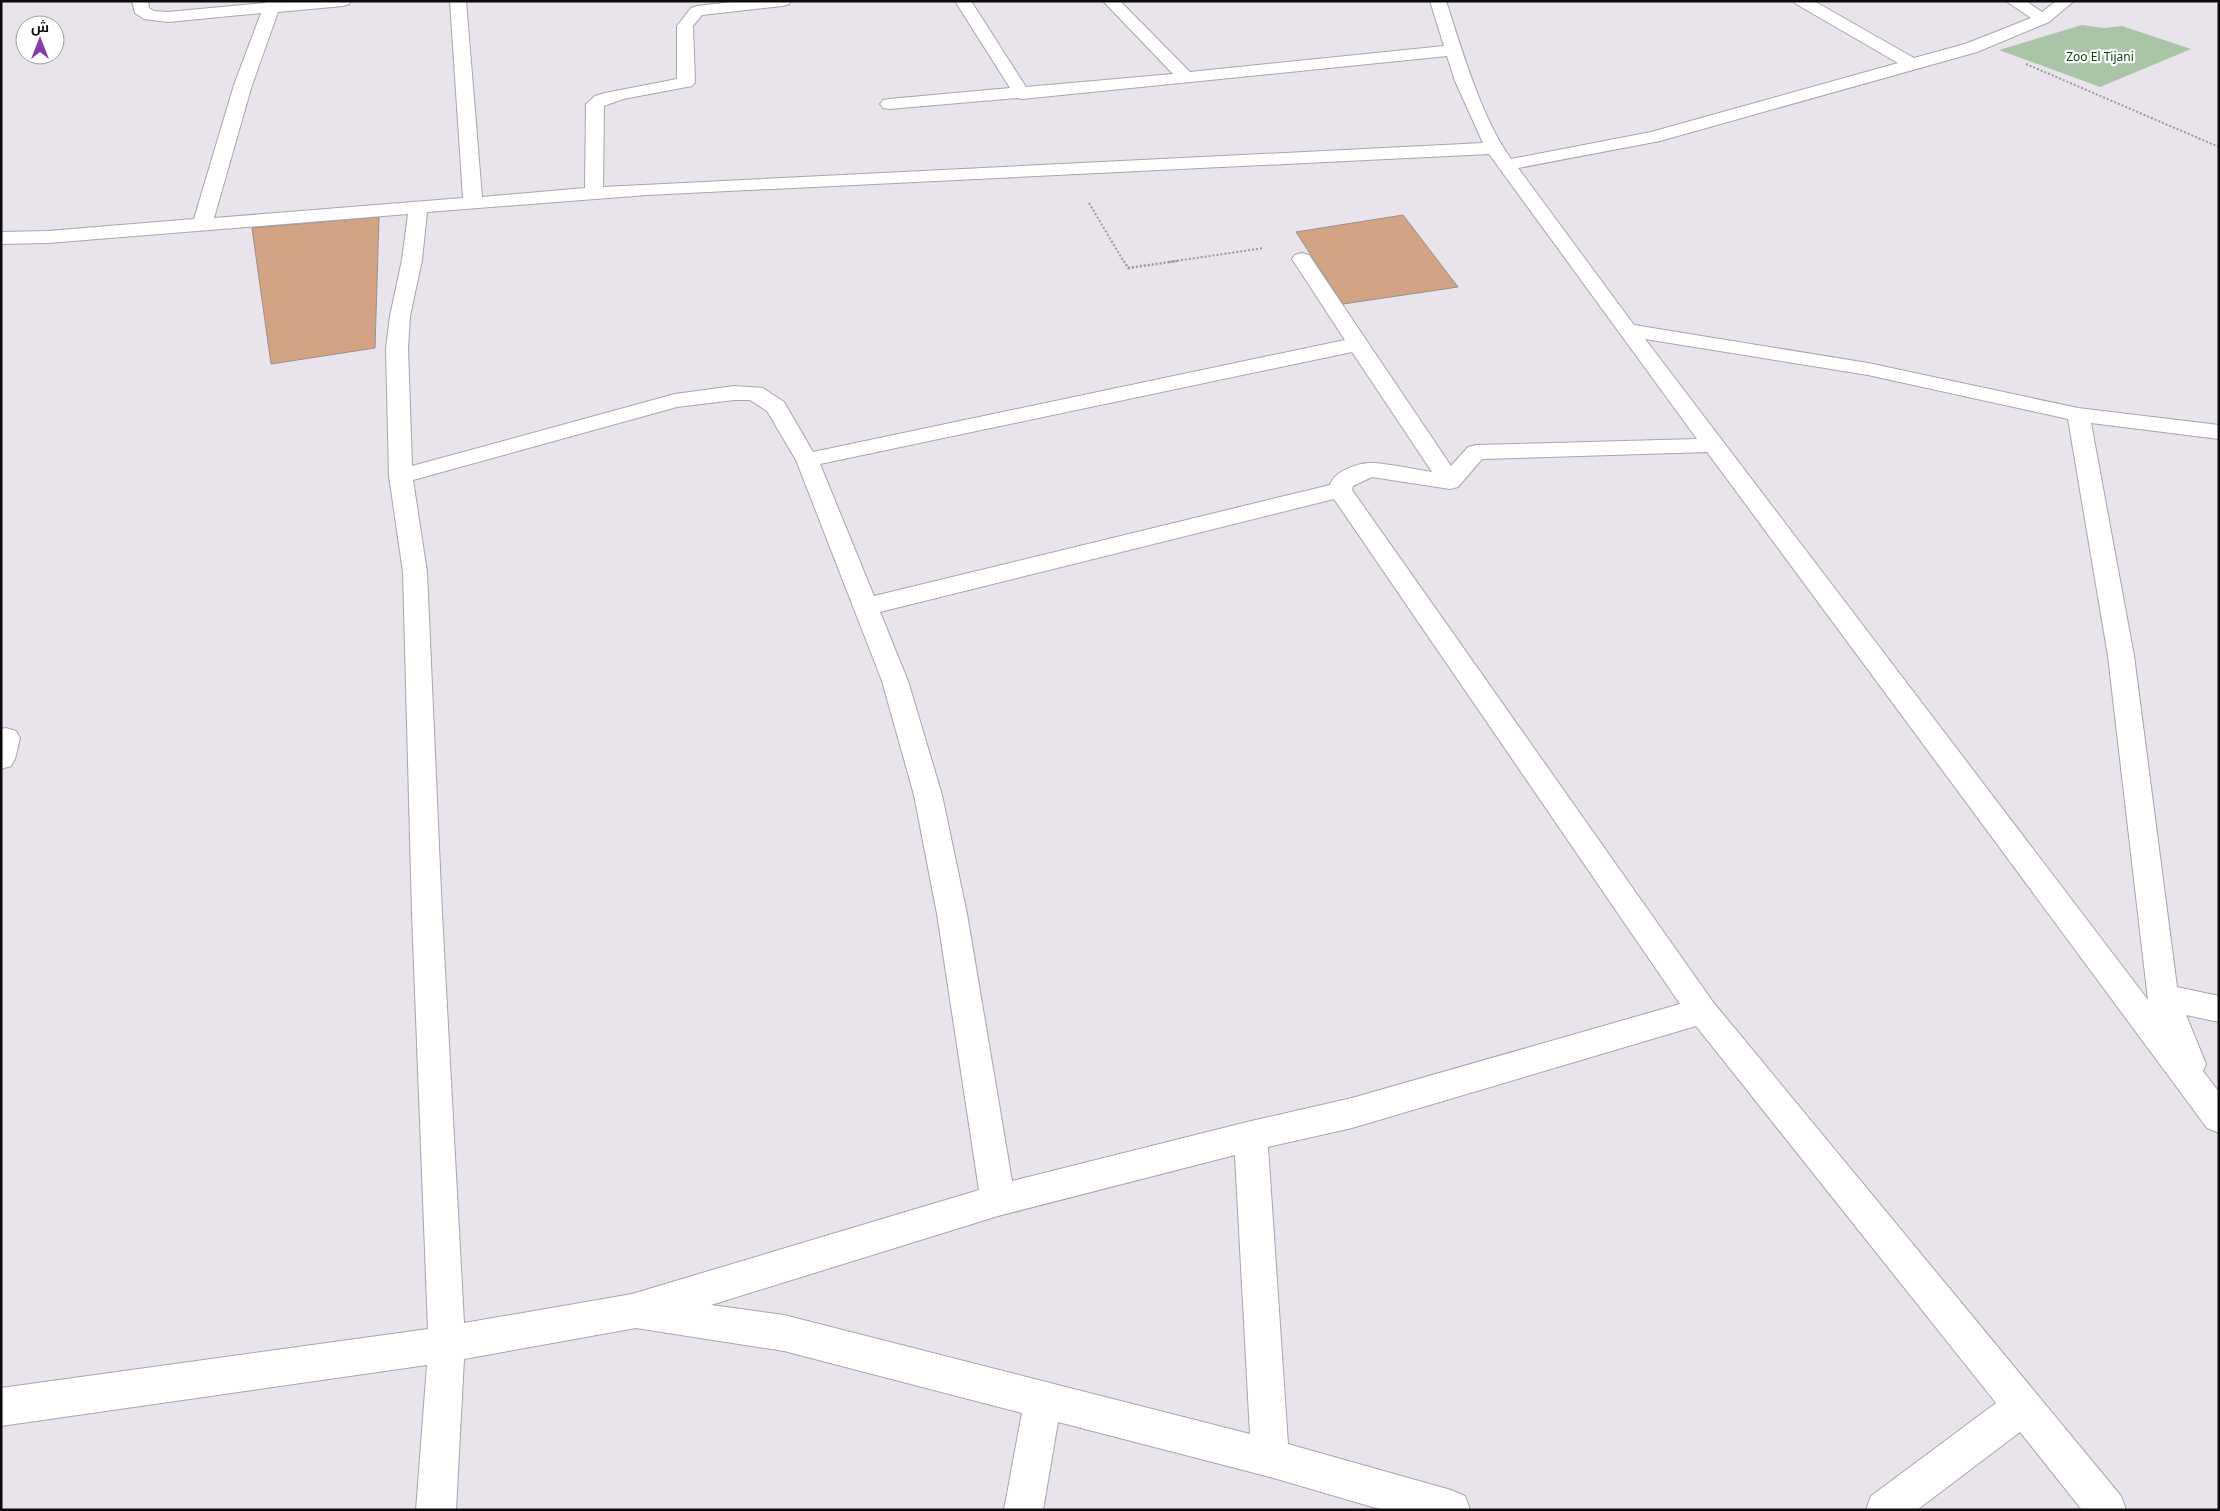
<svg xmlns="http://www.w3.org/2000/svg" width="2220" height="1511" font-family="'Noto Sans',Cairo,sans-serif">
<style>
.green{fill:#aac4a8}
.building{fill:#d3a483;stroke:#98908b}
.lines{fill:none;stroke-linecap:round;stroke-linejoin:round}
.minor-casing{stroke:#a9a4ab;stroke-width:2}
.path-far1{stroke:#9b969c;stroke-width:2;stroke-dasharray:2 2;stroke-linecap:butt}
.path{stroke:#9b969c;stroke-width:2.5;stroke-dasharray:2 2;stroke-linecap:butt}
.minor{fill:#fff;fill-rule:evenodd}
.labels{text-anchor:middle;stroke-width:4.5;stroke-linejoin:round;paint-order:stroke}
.far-park-label{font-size:12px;fill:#0b430d;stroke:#fff}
</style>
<rect width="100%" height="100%" fill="#e9e3eb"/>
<path class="green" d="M2082,25L2104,28L2122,26L2191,49L2100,87L1999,50Z"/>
<path class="building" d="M1403,215L1458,287L1343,304L1296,232Z
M379,217L375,348L271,364L252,228Z"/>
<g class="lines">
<defs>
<path id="minor" d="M132,1H148L149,8L154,11L168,12L265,3L266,1H351L349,4L343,6L278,12L252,85L214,218L463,198L450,1H466L482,197L585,188L586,104L595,96L605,93L677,79V26L691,8L697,6L740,1H791L789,4L783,6L702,15L693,26L695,82L692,86L623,99L604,106L603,187L1483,143L1455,81L1447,56L1022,99L1017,98L889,109L883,108L880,104L883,100L889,99L1010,88L955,1H971L1026,87L1173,74L1103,1H1120L1190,72L1444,46L1430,1H1446C1462,50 1481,117 1511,159L1651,132L1898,63L1796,4L1794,1H1814L1914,58L1965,44L2031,18L2006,1H2026L2042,12L2056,1H2074L2049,22L1977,52L1660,141L1518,168L1634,325L1868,363L2078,408L2219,425V439L2091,423L2134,656L2177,987L2219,996V1022L2186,1015L2206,1064L2203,1071L2219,1092V1133L2207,1128L1707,452L1482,459L1458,487L1450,489L1372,477L1353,486L1352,490L1713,1002L2121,1496L2126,1510H2082L2020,1432L1917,1510H1866L1871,1496L1996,1403L1696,1026L1352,1128L1268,1147L1288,1444L1451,1490L1465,1496L1470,1510H1383L1270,1477L1058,1422L1043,1510H1004L1022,1413L784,1351L636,1328L464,1359L456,1510H416L427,1365L1,1426V1388L428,1329L412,914L403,572L389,476L386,348L390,316L402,260L408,214L48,243L1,244V232L48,231L194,219L234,85L261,13L168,22L144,19L135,13ZM1489,154L1697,439L1476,445L1468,447L1451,466L1309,255L1302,253L1295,255L1292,259L1345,340L813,452L784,402L763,388L734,386L675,394L412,466L408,348L410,316L422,260L427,212L647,195ZM1645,339L1868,375L2068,419L2108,656L2148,1000ZM1352,352L1432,472C1412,469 1392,464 1373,463C1359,462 1334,471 1330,485L874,596L820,464ZM734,400H750L767,411L796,460L882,681L914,795L937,914L979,1190L632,1294L464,1323L442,914L427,572L413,480L677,407ZM1334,499L1680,1004L1352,1098L1251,1121L1012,1181L967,914L942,795L908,681L880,612ZM1235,1155L1250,1434L784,1315L711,1305L998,1216Z
M6,728L16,731L20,738L15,759L11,766L1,769V729Z"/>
</defs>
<use href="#minor" class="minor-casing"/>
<path class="path-far1" d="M2026,64L2219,147
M1089,203L1124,262
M1169,262L1264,248"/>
<path class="path" d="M1124,261L1128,268L1177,261"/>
<use href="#minor" class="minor"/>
</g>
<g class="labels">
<g class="far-park-label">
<text x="2100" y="61">Zoo El Tijani</text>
</g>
</g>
<rect width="2220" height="1511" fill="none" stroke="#0c0a0d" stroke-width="5"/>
<g transform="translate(40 40)"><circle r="24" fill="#ffffff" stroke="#9e9d9e"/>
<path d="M0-4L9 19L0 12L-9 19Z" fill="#853bad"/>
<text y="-8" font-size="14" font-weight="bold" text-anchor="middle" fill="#0c0a0d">ش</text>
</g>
</svg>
